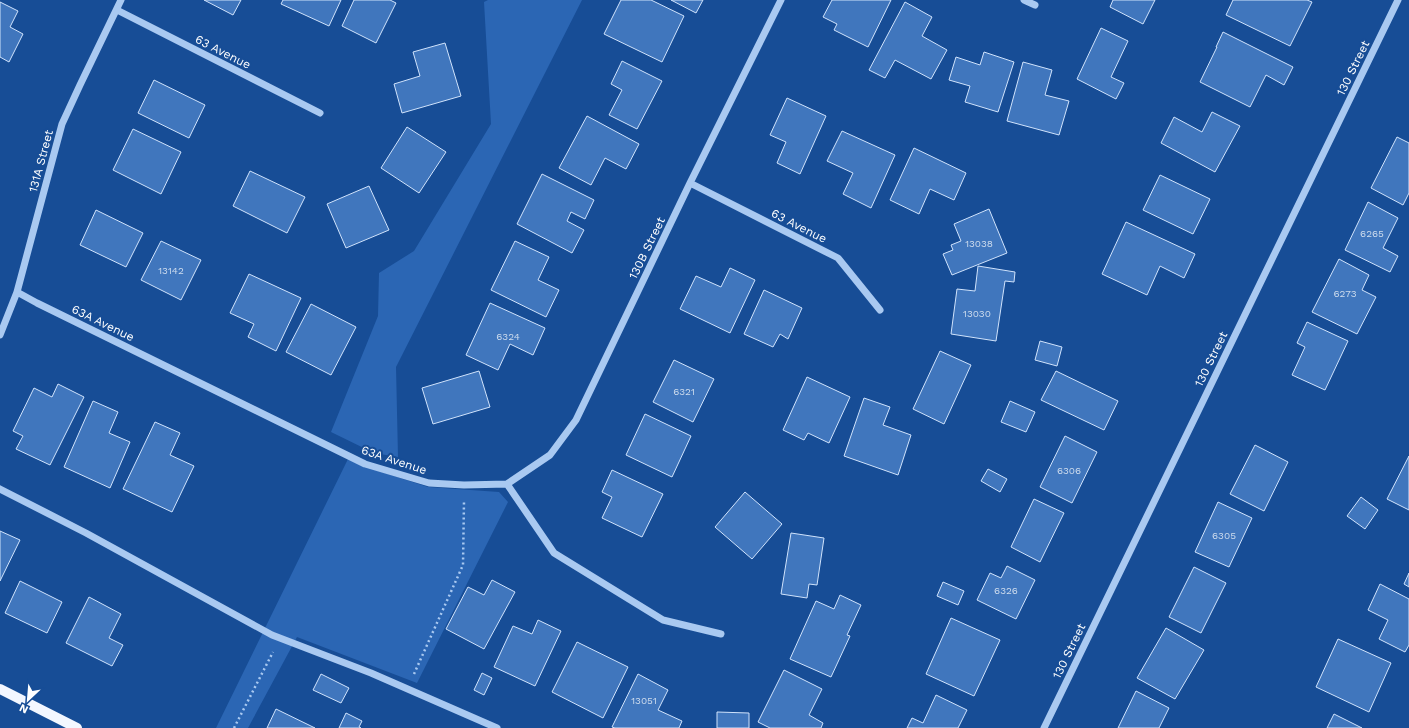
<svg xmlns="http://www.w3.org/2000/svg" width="1409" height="728" font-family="'Work Sans',sans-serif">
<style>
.green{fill:#2b66b4}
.building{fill:#4076bd;stroke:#d0e3fc}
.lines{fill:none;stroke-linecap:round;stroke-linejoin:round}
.path{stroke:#a9c9f1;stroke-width:2.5;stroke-dasharray:2 3;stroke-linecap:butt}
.minor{stroke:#a9c9f1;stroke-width:7}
.major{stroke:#f3f7ff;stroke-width:10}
.labels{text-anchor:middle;stroke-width:4;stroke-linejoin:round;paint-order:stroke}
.number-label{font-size:10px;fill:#cfddee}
.street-label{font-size:12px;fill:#fff;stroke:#174d96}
</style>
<rect width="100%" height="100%" fill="#174d96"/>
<path class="green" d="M488,0H582L396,367L398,457L374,453L331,432L378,316L379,273L414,251L491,124L484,2Z
M349,457L360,465L428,487L499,492L508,502L417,683L297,637L248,728H216Z"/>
<path class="building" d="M204,0H241L233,15Z
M283,0H341L329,26L281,4Z
M354,0H390L396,3L376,43L342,26Z
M621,0H651L684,16L662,62L604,34Z
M671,0H703L696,13Z
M832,0H891L868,47L834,30L837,24L823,17Z
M1113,0H1155L1143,24L1110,7Z
M1233,0H1307L1312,2L1290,46L1226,15Z
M0,2L18,11L10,27L23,34L9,62L0,57Z
M905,2L932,17L922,36L947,50L931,79L895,60L885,78L869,70Z
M1101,28L1128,41L1111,77L1124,83L1116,99L1077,79Z
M1223,32L1293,67L1284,85L1266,75L1250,107L1200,82L1217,47H1216Z
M445,43L461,96L402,113L394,84L420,76L413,52Z
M984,52L1014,62L998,112L965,102L970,86L949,80L956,57L980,65Z
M622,61L662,81L637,129L609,115L622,90L611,84Z
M1023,62L1052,70L1045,95L1069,101L1059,135L1007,121Z
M154,80L205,105L189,138L138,113Z
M787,98L826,116L800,174L777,163L786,142L770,135Z
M1212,112L1240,126L1215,172L1161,143L1174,117L1202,132Z
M587,116L639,144L626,169L605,158L591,185L559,168Z
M407,127L446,152L419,193L381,168Z
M133,129L181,152L161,194L113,170Z
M842,131L895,155L871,208L843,194L853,173L827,161Z
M1397,137L1409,143V193L1403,205L1371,188Z
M914,148L966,173L954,200L930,189L919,214L890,200Z
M250,171L305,197L287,233L233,206Z
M542,174L594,200L585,219L571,212L567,221L584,230L572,253L517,224Z
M1160,175L1210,199L1193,234L1143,210Z
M369,186L389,230L346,248L327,204Z
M1368,202L1398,218L1383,248L1398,256L1390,272L1345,250Z
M989,209L1007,253L952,275L943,254L953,250L951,245L961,241L954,224Z
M96,210L143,233L126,267L80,245Z
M1126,222L1195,254L1184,278L1160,266L1147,295L1102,274Z
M161,241L201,260L181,300L141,280Z
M515,241L549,257L538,280L559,290L546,317L491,290Z
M1339,259L1369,275L1362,290L1376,297L1357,334L1312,312Z
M978,266L1015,272L1014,282L1005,281L996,341L951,334L957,289L975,291Z
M730,268L755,280L730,333L680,309L696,276L721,287Z
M249,274L301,298L276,351L248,337L254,324L230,313Z
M764,290L802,308L788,339L780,334L773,347L744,334Z
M490,303L545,328L533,355L510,344L498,370L466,355Z
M311,304L356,327L331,375L286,352Z
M1307,322L1348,341L1325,390L1292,375L1305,347L1297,343Z
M1040,341L1062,347L1057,366L1035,360Z
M940,351L971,365L944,424L913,409Z
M674,360L714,379L693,422L653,402Z
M479,371L490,407L433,424L422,388Z
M1056,371L1118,401L1104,430L1041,400Z
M807,377L850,397L829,443L808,433L804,440L783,430Z
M58,384L84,397L50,465L16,449L23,436L13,431L34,388L52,397Z
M864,398L890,407L883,425L911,435L898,475L844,456Z
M93,401L118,412L109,433L130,442L110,488L64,467Z
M1010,401L1035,412L1026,432L1001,422Z
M645,414L691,436L672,477L626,455Z
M155,422L180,433L170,455L194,466L172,512L123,489Z
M1065,436L1097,452L1072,503L1040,487Z
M1255,445L1288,462L1264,511L1230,494Z
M1409,456V510L1387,499Z
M988,469L1007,479L1000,492L981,481Z
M612,470L663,494L642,537L602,518L612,497L602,492Z
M745,492L782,524L752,559L715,527Z
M1361,497L1378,510L1365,529L1347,516Z
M1034,499L1064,513L1040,562L1011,547Z
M1218,502L1252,518L1229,567L1195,552Z
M0,531L20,540L0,581Z
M791,533L824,538L817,585L809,584L807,598L781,594Z
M1007,566L1035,580L1016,619L977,600L990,573L1001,578Z
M1194,567L1226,583L1201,633L1169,617Z
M1409,573V587L1404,584Z
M492,580L515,592L484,649L446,629L468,587L484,595Z
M20,581L62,602L47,633L5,613Z
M943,582L964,591L958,605L937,596Z
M1380,584L1409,599V645L1405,652L1379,639L1388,620L1368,610Z
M840,595L861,605L847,635L850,636L831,677L790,659L816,601L834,609Z
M89,597L121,614L109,638L123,645L112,666L66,643Z
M951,618L1000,640L974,696L926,674Z
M538,620L561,631L535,686L494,667L513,626L532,634Z
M1166,628L1204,650L1175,699L1137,678Z
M1338,639L1391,663L1369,712L1316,687Z
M577,642L628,667L603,718L552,692Z
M784,670L822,689L809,715L823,723L821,728H770L758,722Z
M482,673L492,678L484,695L474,690Z
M321,674L349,688L341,703L313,690Z
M638,674L668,690L658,710L682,721L679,728H615L612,727Z
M1136,691L1169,708L1159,728H1118Z
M936,695L967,710L958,728H907L912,718L923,723Z
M276,709L315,728H267Z
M717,712L749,713V728H717Z
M346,713L362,721L359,727L361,728H339Z
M1334,714L1362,728H1327Z"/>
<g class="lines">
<path class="path" d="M414,674L463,565L464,501
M234,728L273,652"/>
<path class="minor" d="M1024,0L1035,5
M117,10L320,113
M690,183L838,258L880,310
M17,292L37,303L365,464L429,483L464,485L507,484
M0,335L17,292L62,124L80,85L121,0
M507,484L550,455L576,420L690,183L781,0
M507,484L554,553L663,620L721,634
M0,489L86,533L272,635L371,673L497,728
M1044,728L1398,0"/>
<path class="major" d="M0,689L77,728"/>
</g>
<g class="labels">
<g class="number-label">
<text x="1372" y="237">6265</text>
<text x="979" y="247">13038</text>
<text x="171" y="274">13142</text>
<text x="1345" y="297">6273</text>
<text x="977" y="317">13030</text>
<text x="508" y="340">6324</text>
<text x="684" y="395">6321</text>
<text x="1069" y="474">6306</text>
<text x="1224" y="539">6305</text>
<text x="1006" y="594">6326</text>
<text x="644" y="704">13051</text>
</g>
<g class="street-label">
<text transform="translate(223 52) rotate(27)" y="4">63 Avenue</text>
<text transform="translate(1353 68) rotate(-64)" y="4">130 Street</text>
<text transform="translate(41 161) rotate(-75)" y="4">131A Street</text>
<text transform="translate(799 226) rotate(27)" y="4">63 Avenue</text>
<text transform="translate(647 248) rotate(-64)" y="4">130B Street</text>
<text transform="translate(103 323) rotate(26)" y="4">63A Avenue</text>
<text transform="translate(1211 359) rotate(-64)" y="4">130 Street</text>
<text transform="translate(394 460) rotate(18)" y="4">63A Avenue</text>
<text transform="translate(1069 651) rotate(-64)" y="4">130 Street</text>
</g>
</g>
<g transform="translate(28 700) rotate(206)" stroke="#174d96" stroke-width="3" paint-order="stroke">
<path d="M0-3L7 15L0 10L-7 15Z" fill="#ffffff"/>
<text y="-6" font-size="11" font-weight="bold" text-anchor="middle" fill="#ffffff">N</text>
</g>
</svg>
